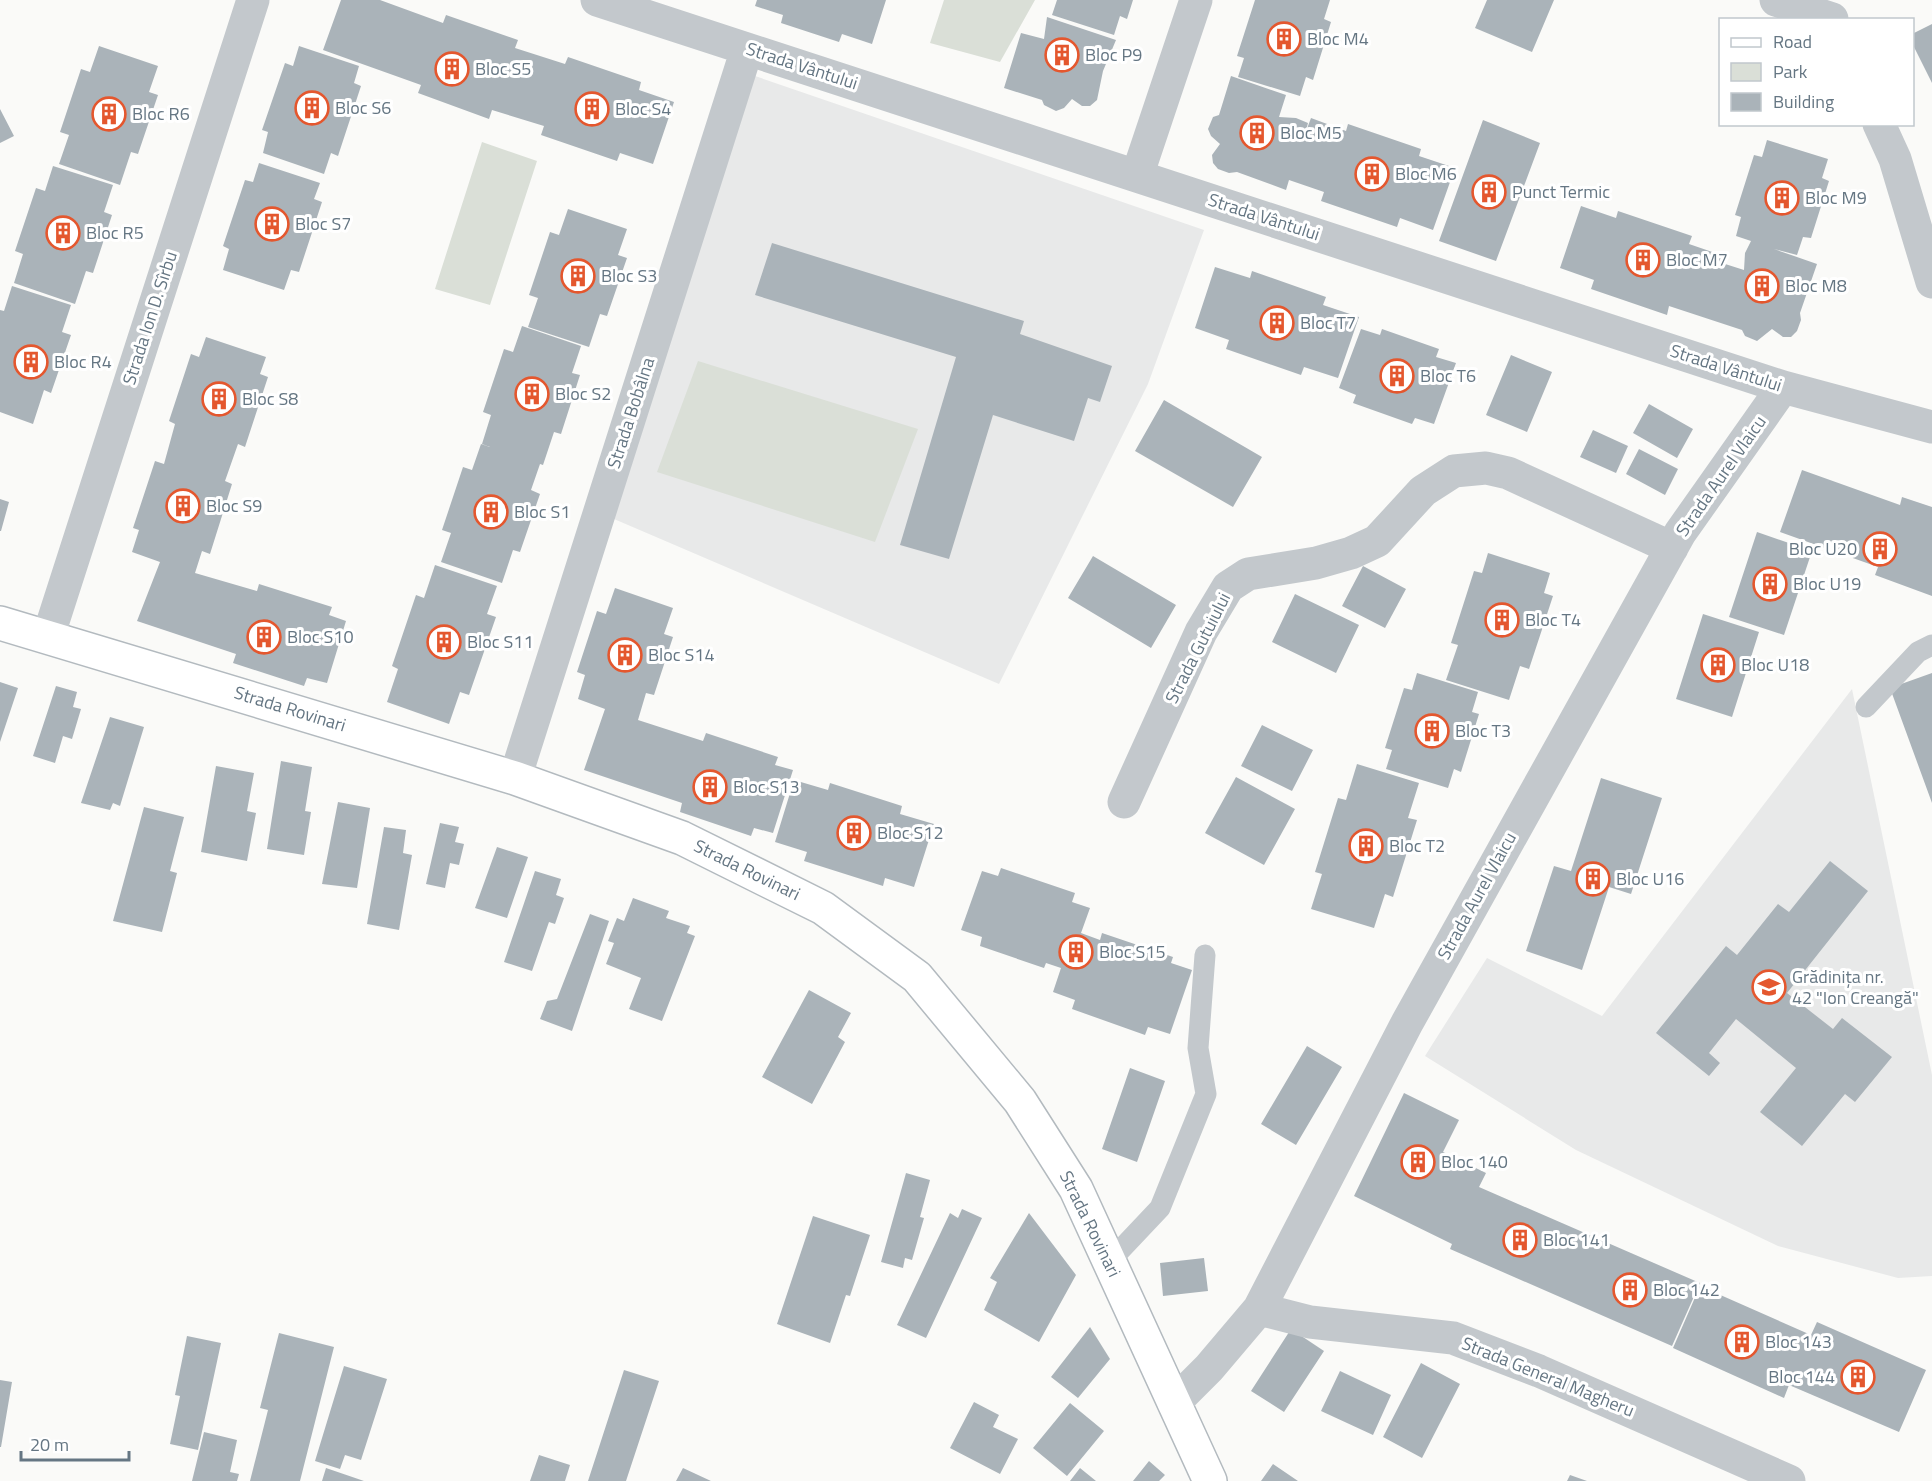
<svg xmlns="http://www.w3.org/2000/svg" width="1932" height="1481" font-family="'Titillium Web',sans-serif">
<style>
.built{fill:#e8e9e9}
.green{fill:#dadfd7}
.building{fill:#aab3b9}
.lines{fill:none;stroke-linecap:round;stroke-linejoin:round}
.secondary-casing{stroke:#b3babf;stroke-width:36}
.lane{stroke:#c3c8cc;stroke-width:21}
.street{stroke:#c3c8cc;stroke-width:33}
.secondary{stroke:#fff;stroke-width:33}
.labels{text-anchor:middle;stroke-width:6;stroke-linejoin:round;paint-order:stroke}
.poi-label{font-size:18px;fill:#657683;stroke:#fff;text-anchor:start}
.street-label{font-size:18px;fill:#657683;stroke:#fff}
</style>
<rect width="100%" height="100%" fill="#fafaf8"/>
<path class="built" d="M755,76L1204,230L1148,384L999,684L614,519Z
M1852,689L1932,1075V1276L1898,1278L1778,1246L1576,1150L1425,1056L1487,958L1602,1016Z"/>
<path class="green" d="M944,0H1035L1000,62L930,43Z
M482,142L537,161L490,305L435,289Z
M698,361L918,429L875,542L657,472Z"/>
<path class="building" d="M341,0H380L443,23L446,15L518,40L515,48L565,64L568,57L641,82L639,90L674,102L653,164L620,153L617,161L541,135L544,126L492,110L489,119L418,93L421,85L323,50Z
M757,0H886L872,44L842,34L839,42L781,23L783,15L755,6Z
M1057,0H1133L1127,19L1120,16L1114,35L1052,15Z
M1255,0H1330L1324,19L1331,22L1313,80L1306,77L1300,96L1238,77L1244,58L1237,56Z
M1487,0H1554L1532,52L1475,28Z
M1047,17L1116,40L1103,71L1097,100L1090,106H1082L1072,99L1064,108L1056,111L1044,105L1042,100L1004,88L1021,33L1044,39Z
M1932,24V83L1912,43V34Z
M99,46L158,66L149,92L158,95L138,154L131,152L120,185L59,164L69,135L60,132L81,69L90,72Z
M299,46L359,66L354,83L361,86L338,156L331,153L324,174L263,153L268,132L262,130L285,63L293,66Z
M1231,76L1286,95L1279,117L1296,118L1308,123L1305,134L1311,118L1346,131L1348,124L1421,149L1419,156L1455,168L1433,230L1400,218L1397,227L1321,201L1324,192L1289,180L1286,190L1237,172L1229,173L1218,169L1213,163L1212,155L1220,144L1211,136L1208,129L1213,117L1219,115Z
M0,109L14,136L0,143Z
M1483,120L1540,143L1496,261L1439,241Z
M1767,140L1828,159L1822,178L1829,181L1811,238L1803,237L1797,255L1774,249L1817,264L1800,313L1801,320L1797,331L1791,337H1783L1772,329L1757,341L1745,336L1742,330L1669,306L1667,315L1591,289L1594,280L1560,268L1581,206L1616,218L1618,211L1692,236L1689,244L1724,256L1722,263L1744,270L1745,253L1751,241L1736,236L1741,217L1735,215L1754,155L1762,157Z
M259,163L320,183L314,199L322,202L299,272L291,270L284,290L223,270L229,249L223,246L245,180L253,182Z
M53,166L113,185L104,212L112,215L93,273L86,271L75,304L14,283L23,254L15,251L36,188L45,191Z
M568,209L627,229L618,255L627,258L607,316L600,314L589,347L528,327L538,298L529,295L550,232L559,235Z
M772,243L1024,321L1020,334L1112,366L1100,402L1088,398L1074,441L993,415L949,559L900,545L956,357L755,295Z
M1215,267L1250,278L1252,271L1326,297L1323,305L1359,317L1338,378L1304,367L1301,375L1226,349L1229,340L1195,328Z
M12,286L71,305L62,332L71,335L51,393L44,390L33,424L0,412V310L4,311Z
M522,326L581,346L572,373L580,375L561,434L554,432L543,465L540,464L531,490L540,494L520,552L513,550L502,583L441,562L451,533L442,530L463,467L472,470L481,444L490,447L482,444L491,415L483,412L504,349L513,352Z
M1361,329L1380,335L1382,329L1439,349L1436,357L1456,363L1434,424L1415,418L1412,424L1353,403L1356,395L1339,388Z
M206,337L266,357L260,374L268,377L245,447L238,444L225,481L232,484L210,554L202,551L195,573L257,591L259,584L332,607L329,615L346,621L327,683L307,678L304,686L233,663L236,654L137,621L160,562L132,552L139,530L133,528L155,461L164,464L175,424L169,421L191,354L199,357Z
M1511,355L1552,372L1527,432L1486,415Z
M1164,400L1262,457L1233,507L1135,451Z
M1649,404L1693,429L1677,458L1633,433Z
M1593,430L1628,446L1616,473L1580,457Z
M1639,449L1678,469L1665,495L1626,474Z
M1802,470L1900,505L1902,497L1932,507V596L1875,575L1878,567L1780,532Z
M0,499L9,502L1,531H0Z
M1757,532L1812,551L1784,635L1729,617Z
M1488,553L1550,573L1544,593L1553,596L1529,669L1520,666L1509,700L1446,680L1458,645L1451,643L1474,571L1482,573Z
M1093,556L1176,605L1151,648L1068,598Z
M435,565L497,586L487,614L496,617L469,695L460,692L449,724L387,702L398,669L392,666L416,595L424,598Z
M1363,566L1406,589L1385,628L1342,606Z
M615,588L673,608L664,634L673,637L654,695L646,693L638,720L703,741L706,733L778,757L775,765L793,770L773,833L754,828L751,836L680,812L682,803L584,770L605,709L578,699L585,675L577,672L597,611L606,614Z
M1295,594L1359,625L1336,673L1272,642Z
M1703,614L1759,632L1732,717L1676,699Z
M1417,673L1478,692L1472,712L1479,714L1461,772L1454,769L1448,788L1386,769L1392,750L1385,748L1404,688L1412,690Z
M1932,673V803L1890,688Z
M0,682L18,688L0,742Z
M56,686L77,692L73,707L81,709L72,739L63,736L55,763L33,756Z
M110,717L144,727L120,806L113,803L110,810L81,803Z
M1262,725L1313,750L1292,791L1241,766Z
M281,761L312,767L305,811L311,812L304,855L267,849Z
M1357,764L1419,783L1408,818L1417,820L1393,897L1385,894L1374,928L1311,909L1322,874L1315,872L1338,798L1346,800Z
M216,766L254,773L247,811L256,813L247,861L201,852Z
M1236,777L1295,809L1264,865L1205,833Z
M1601,778L1662,798L1631,894L1609,887L1582,970L1526,951L1554,866L1571,871Z
M794,780L828,790L830,783L902,806L900,814L934,824L914,887L885,878L883,886L804,861L807,852L775,842Z
M338,802L370,808L357,888L322,884Z
M144,807L184,817L170,871L177,873L162,932L113,921Z
M440,823L459,827L455,842L464,844L459,865L450,863L445,888L426,884Z
M384,827L406,830L403,853L412,855L399,930L367,924Z
M497,847L528,857L507,918L475,908Z
M1830,861L1868,891L1787,993L1833,1029L1842,1018L1892,1057L1855,1102L1845,1094L1802,1146L1760,1112L1796,1068L1736,1019L1709,1053L1720,1063L1709,1076L1656,1033L1726,946L1737,955L1778,904L1789,912Z
M1001,868L1075,893L1072,902L1090,908L1081,933L1100,940L1102,933L1173,957L1171,963L1192,970L1170,1034L1148,1027L1145,1035L1072,1009L1075,1000L1053,992L1061,968L1046,963L1044,968L980,946L982,937L961,930L982,871L998,876Z
M535,871L561,879L556,895L564,898L555,924L549,922L532,971L504,962Z
M633,898L669,911L666,918L690,926L687,933L695,936L662,1021L629,1009L641,978L606,964L614,943L608,941L617,918L624,921Z
M590,914L609,921L572,1031L540,1019L547,1001L557,999Z
M809,990L851,1013L838,1037L845,1042L812,1104L762,1077Z
M1307,1046L1342,1067L1296,1145L1261,1124Z
M1130,1068L1165,1081L1137,1162L1102,1149Z
M1404,1093L1459,1120L1443,1152L1486,1173L1479,1187L1700,1283L1672,1346L1450,1249L1452,1244L1354,1196Z
M906,1173L930,1180L920,1217L924,1218L912,1260L905,1258L903,1268L881,1262Z
M962,1209L982,1218L926,1338L897,1325L950,1213L958,1218Z
M1029,1213L1076,1275L1039,1342L984,1310L997,1282L990,1278Z
M813,1216L870,1235L850,1296L846,1295L830,1343L777,1324Z
M1204,1258L1208,1291L1163,1296L1160,1263Z
M1700,1286L1811,1335L1817,1322L1926,1370L1899,1432L1789,1385L1784,1398L1673,1348Z
M1090,1327L1110,1359L1078,1398L1051,1377Z
M1291,1329L1324,1351L1284,1412L1251,1391Z
M279,1333L334,1347L300,1481H250L268,1410L260,1408Z
M187,1336L221,1343L198,1450L170,1444L180,1396L175,1395Z
M1421,1363L1460,1384L1422,1458L1383,1437Z
M344,1366L387,1379L361,1460L345,1455L340,1469L315,1461Z
M624,1370L659,1381L626,1481H588Z
M1340,1371L1391,1395L1373,1435L1321,1411Z
M0,1380L12,1382L1,1447H0Z
M974,1402L999,1415L993,1427L1018,1439L1000,1474L950,1448Z
M1070,1403L1104,1431L1067,1476L1033,1448Z
M204,1432L237,1440L230,1472L239,1474L237,1481H192Z
M539,1455L570,1465L565,1481H530Z
M1149,1461L1165,1475L1159,1481H1133Z
M1273,1464L1298,1481H1261Z
M326,1468L364,1481H322Z
M683,1468L711,1481H676Z
M1080,1468L1096,1481H1070Z
M1570,1475L1587,1481H1567Z"/>
<g class="lines">
<defs>
<path id="secondary" d="M0,623L515,778L682,838L823,908L917,977L1020,1101L1076,1189L1210,1481"/>
</defs>
<use href="#secondary" class="secondary-casing"/>
<path class="lane" d="M1866,707L1918,652L1932,645
M1109,1262L1160,1208L1206,1094L1198,1048L1205,955"/>
<path class="street" d="M597,0L1783,387L1932,427
M1776,0L1832,19
M1879,124L1895,159L1932,282
M1137,176L1196,0
M48,637L253,0
M515,778L747,49
M1124,802L1201,632L1228,587L1248,574L1316,563L1351,553L1377,541L1423,491L1454,471L1486,468L1508,473L1672,548
M1259,1309L1310,1322L1453,1338L1539,1371L1789,1481
M1174,1403L1209,1368L1259,1309L1407,1023L1680,533L1783,387"/>
<use href="#secondary" class="secondary"/>
</g>
<defs>
<symbol id="building-ring" viewBox="-11 -11 22 22"><circle r="9.5" fill="#fff" stroke="#e4572e" stroke-width="1.5"/><path d="M-4-6H4V6H1V3H-1V6H-4ZM-2.5-4.3h1.7v1.8h-1.7ZM.8-4.3h1.7v1.8H.8ZM-2.5-1h1.7V.8h-1.7ZM.8-1h1.7V.8H.8Z" fill="#e4572e"/></symbol>
<symbol id="school-ring" viewBox="-11 -11 22 22"><circle r="9.5" fill="#fff" stroke="#e4572e" stroke-width="1.5"/><path d="M0-5L7-2L0 1L-7-2ZM-4 1L0 2.5L4 1V4Q0 6-4 4Z" fill="#e4572e"/></symbol>
</defs>
<g fill-rule="evenodd">
<use href="#building-ring" x="1265" y="20" width="38" height="38"/>
<use href="#building-ring" x="1043" y="36" width="38" height="38"/>
<use href="#building-ring" x="433" y="50" width="38" height="38"/>
<use href="#building-ring" x="293" y="89" width="38" height="38"/>
<use href="#building-ring" x="573" y="90" width="38" height="38"/>
<use href="#building-ring" x="90" y="95" width="38" height="38"/>
<use href="#building-ring" x="1238" y="114" width="38" height="38"/>
<use href="#building-ring" x="1353" y="155" width="38" height="38"/>
<use href="#building-ring" x="1470" y="173" width="38" height="38"/>
<use href="#building-ring" x="1763" y="179" width="38" height="38"/>
<use href="#building-ring" x="253" y="205" width="38" height="38"/>
<use href="#building-ring" x="44" y="214" width="38" height="38"/>
<use href="#building-ring" x="1624" y="241" width="38" height="38"/>
<use href="#building-ring" x="559" y="257" width="38" height="38"/>
<use href="#building-ring" x="1743" y="267" width="38" height="38"/>
<use href="#building-ring" x="1258" y="304" width="38" height="38"/>
<use href="#building-ring" x="12" y="343" width="38" height="38"/>
<use href="#building-ring" x="1378" y="357" width="38" height="38"/>
<use href="#building-ring" x="513" y="375" width="38" height="38"/>
<use href="#building-ring" x="200" y="380" width="38" height="38"/>
<use href="#building-ring" x="164" y="487" width="38" height="38"/>
<use href="#building-ring" x="472" y="493" width="38" height="38"/>
<use href="#building-ring" x="1861" y="530" width="38" height="38"/>
<use href="#building-ring" x="1751" y="565" width="38" height="38"/>
<use href="#building-ring" x="1483" y="601" width="38" height="38"/>
<use href="#building-ring" x="245" y="618" width="38" height="38"/>
<use href="#building-ring" x="425" y="623" width="38" height="38"/>
<use href="#building-ring" x="606" y="636" width="38" height="38"/>
<use href="#building-ring" x="1699" y="646" width="38" height="38"/>
<use href="#building-ring" x="1413" y="712" width="38" height="38"/>
<use href="#building-ring" x="691" y="768" width="38" height="38"/>
<use href="#building-ring" x="835" y="814" width="38" height="38"/>
<use href="#building-ring" x="1347" y="827" width="38" height="38"/>
<use href="#building-ring" x="1574" y="860" width="38" height="38"/>
<use href="#building-ring" x="1057" y="933" width="38" height="38"/>
<use href="#school-ring" x="1750" y="968" width="38" height="38"/>
<use href="#building-ring" x="1399" y="1143" width="38" height="38"/>
<use href="#building-ring" x="1501" y="1221" width="38" height="38"/>
<use href="#building-ring" x="1611" y="1271" width="38" height="38"/>
<use href="#building-ring" x="1723" y="1323" width="38" height="38"/>
<use href="#building-ring" x="1839" y="1358" width="38" height="38"/>
</g>
<g class="labels">
<g class="poi-label">
<text x="1307" y="45">Bloc M4</text>
<text x="1085" y="61">Bloc P9</text>
<text x="475" y="75">Bloc S5</text>
<text x="335" y="114">Bloc S6</text>
<text x="615" y="115">Bloc S4</text>
<text x="132" y="120">Bloc R6</text>
<text x="1280" y="139">Bloc M5</text>
<text x="1395" y="180">Bloc M6</text>
<text x="1512" y="198">Punct Termic</text>
<text x="1805" y="204">Bloc M9</text>
<text x="295" y="230">Bloc S7</text>
<text x="86" y="239">Bloc R5</text>
<text x="1666" y="266">Bloc M7</text>
<text x="601" y="282">Bloc S3</text>
<text x="1785" y="292">Bloc M8</text>
<text x="1300" y="329">Bloc T7</text>
<text x="54" y="368">Bloc R4</text>
<text x="1420" y="382">Bloc T6</text>
<text x="555" y="400">Bloc S2</text>
<text x="242" y="405">Bloc S8</text>
<text x="206" y="512">Bloc S9</text>
<text x="514" y="518">Bloc S1</text>
<text x="1857" y="555" text-anchor="end">Bloc U20</text>
<text x="1793" y="590">Bloc U19</text>
<text x="1525" y="626">Bloc T4</text>
<text x="287" y="643">Bloc S10</text>
<text x="467" y="648">Bloc S11</text>
<text x="648" y="661">Bloc S14</text>
<text x="1741" y="671">Bloc U18</text>
<text x="1455" y="737">Bloc T3</text>
<text x="733" y="793">Bloc S13</text>
<text x="877" y="839">Bloc S12</text>
<text x="1389" y="852">Bloc T2</text>
<text x="1616" y="885">Bloc U16</text>
<text x="1099" y="958">Bloc S15</text>
<text x="1792" y="983">Grădinița nr.<tspan x="1792" dy="21">42 "Ion Creangă"</tspan></text>
<text x="1441" y="1168">Bloc 140</text>
<text x="1543" y="1246">Bloc 141</text>
<text x="1653" y="1296">Bloc 142</text>
<text x="1765" y="1348">Bloc 143</text>
<text x="1835" y="1383" text-anchor="end">Bloc 144</text>
</g>
<g class="street-label">
<text transform="translate(802 66) rotate(18)" y="6">Strada Vântului</text>
<text transform="translate(1264 217) rotate(18)" y="6">Strada Vântului</text>
<text transform="translate(150 318) rotate(-72)" y="6">Strada Ion D. Sîrbu</text>
<text transform="translate(1726 368) rotate(18)" y="6">Strada Vântului</text>
<text transform="translate(631 413) rotate(-72)" y="6">Strada Bobâlna</text>
<text transform="translate(1721 476) rotate(-55)" y="6">Strada Aurel Vlaicu</text>
<text transform="translate(1198 648) rotate(-63)" y="6">Strada Gutuiului</text>
<text transform="translate(290 709) rotate(17)" y="6">Strada Rovinari</text>
<text transform="translate(747 870) rotate(26)" y="6">Strada Rovinari</text>
<text transform="translate(1477 896) rotate(-61)" y="6">Strada Aurel Vlaicu</text>
<text transform="translate(1090 1224) rotate(64)" y="6">Strada Rovinari</text>
<text transform="translate(1548 1377) rotate(22)" y="6">Strada General Magheru</text>
</g>
</g>
<rect x="1719" y="18" width="195" height="108" fill="#ffffff" stroke="#c1c8cd" stroke-width="1.5"/>
<rect x="1731" y="38" width="30" height="9" fill="#ffffff" stroke="#c1c8cd" stroke-width="1.5"/>
<text x="1773" y="48" font-size="18" fill="#657683">Road</text>
<rect x="1731" y="63" width="30" height="18" fill="#dadfd7" stroke="#c1c8cd" stroke-width="1.5"/>
<text x="1773" y="78" font-size="18" fill="#657683">Park</text>
<rect x="1731" y="93" width="30" height="18" fill="#aab3b9" stroke="#c1c8cd" stroke-width="1.5"/>
<text x="1773" y="108" font-size="18" fill="#657683">Building</text>
<path d="M21 1451v9h108v-9" fill="none" stroke="#657683" stroke-width="3"/>
<text x="30" y="1451" font-size="18" fill="#657683" stroke="#ffffff" stroke-width="4.5" paint-order="stroke">20 m</text>
</svg>
